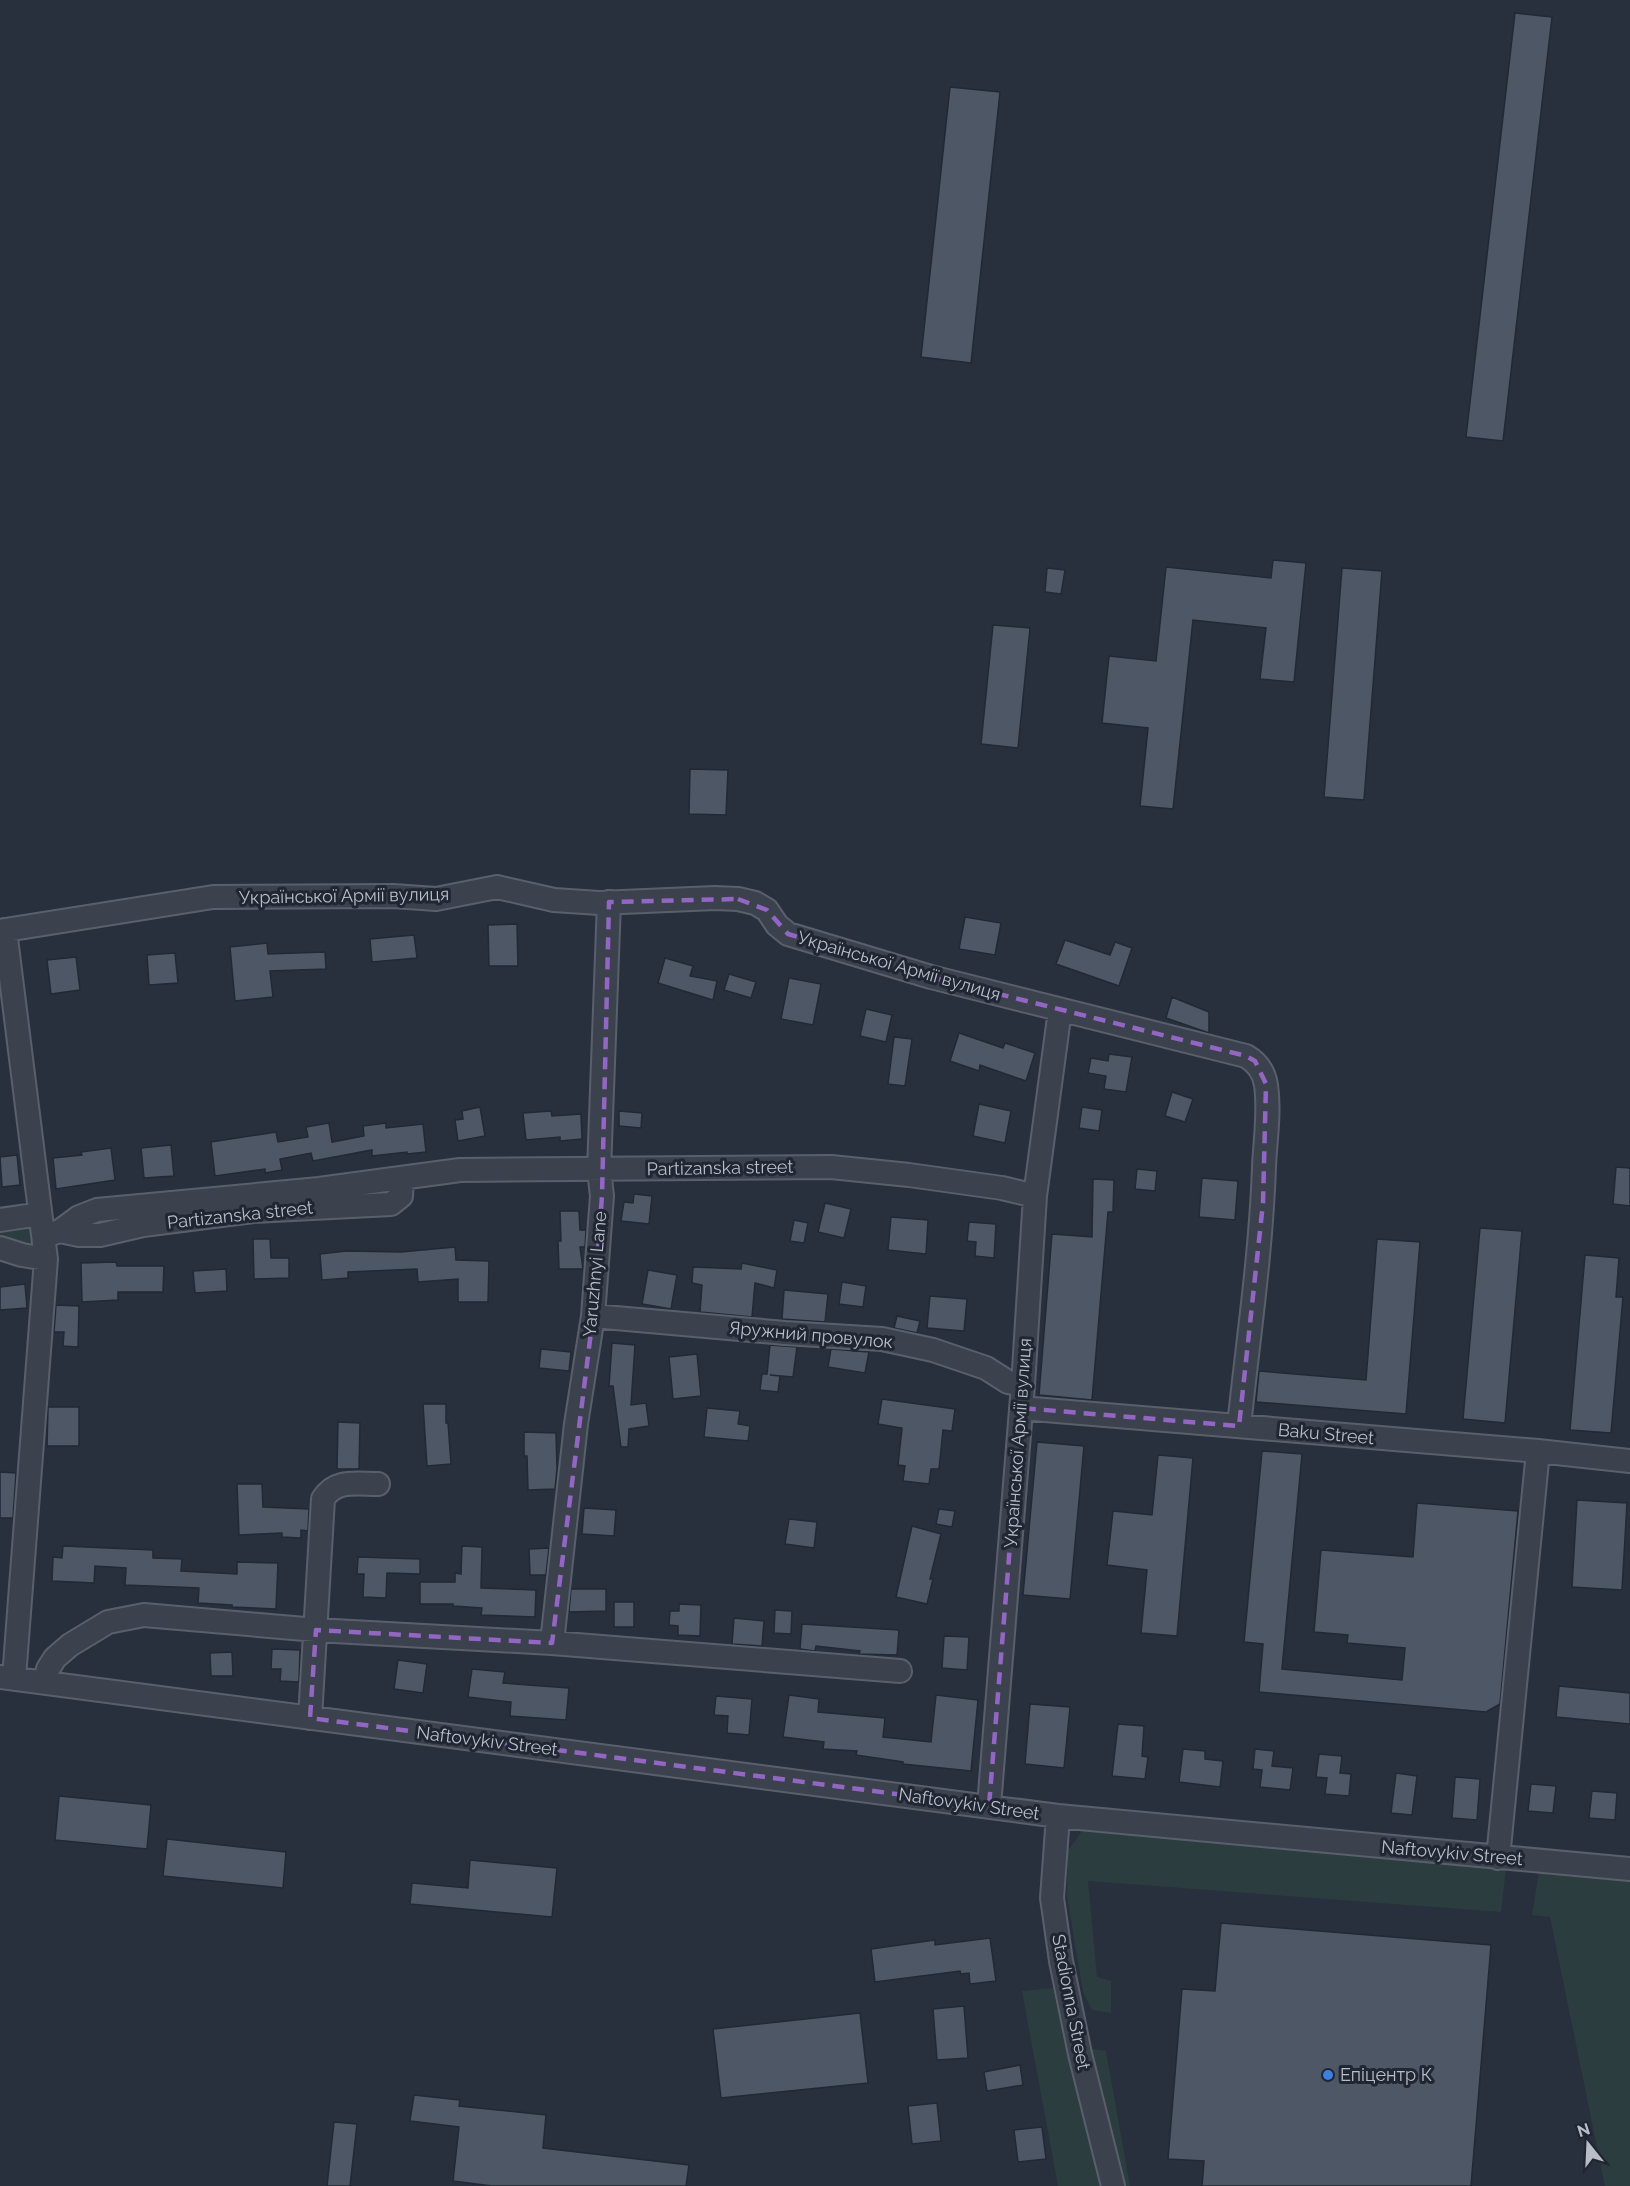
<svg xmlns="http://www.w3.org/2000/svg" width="1630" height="2186" font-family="Raleway,sans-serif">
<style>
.green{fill:#2b3d3f}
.building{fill:#4e5766;stroke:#222935;stroke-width:1.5}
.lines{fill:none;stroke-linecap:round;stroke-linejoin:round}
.minor-casing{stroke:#59606b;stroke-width:26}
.minor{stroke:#3b424e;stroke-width:22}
.marked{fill:none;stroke:#9366c3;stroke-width:4.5;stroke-dasharray:12 8;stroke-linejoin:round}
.shop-dot{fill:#3f7fe0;stroke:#202733;stroke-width:2}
.labels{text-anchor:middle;stroke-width:6;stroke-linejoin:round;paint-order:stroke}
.street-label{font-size:18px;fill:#b8bdc8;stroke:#202733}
.poi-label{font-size:18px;fill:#b8bdc8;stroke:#202733;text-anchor:start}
</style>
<rect width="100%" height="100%" fill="#28303d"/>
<path class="green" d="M32,1223V1251L0,1241V1224Z
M1084,1828L1506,1869L1501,1912L1088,1881L1097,1977L1111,1981V2013L1092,2010L1083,1992L1067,1896L1068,1851Z
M1539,1872L1630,1880V2186H1605L1550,1917L1532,1915Z
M1053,1988L1103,2186H1058L1022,1991Z
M1086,2048L1106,2051L1130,2186H1118Z"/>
<path class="building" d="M1515,13L1552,17L1503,441L1466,437Z
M950,87L1000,92L971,363L921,357Z
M1273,560L1306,563L1294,682L1260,679L1266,628L1193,620L1173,809L1140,806L1148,728L1102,723L1109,656L1156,661L1166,567L1271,578Z
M1047,568L1065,570L1061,594L1045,592Z
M1342,568L1382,571L1364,800L1324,797Z
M993,625L1030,628L1018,748L981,744Z
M690,769L728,770L726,815L689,814Z
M965,917L1001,923L995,955L959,949Z
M517,924L518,966H489L488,925Z
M414,935L417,958L372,962L370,939Z
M1065,940L1110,955L1115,942L1132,948L1119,986L1056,964Z
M267,943L268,954L325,952L326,969L270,971L273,997L235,1001L230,947Z
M175,953L178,983L149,985L147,955Z
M76,957L80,990L51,994L47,960Z
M665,958L693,966L690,976L717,981L713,1000L658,983Z
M729,974L756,982L751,998L724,990Z
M789,978L821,984L813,1025L781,1019Z
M1172,997L1209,1012V1033L1166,1018Z
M866,1009L892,1015L886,1042L860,1036Z
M959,1033L1003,1048L1005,1043L1035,1053L1026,1081L980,1065L979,1071L950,1061Z
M894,1037L912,1039L905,1086L888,1084Z
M1109,1054L1132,1057L1126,1092L1104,1089L1106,1076L1088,1073L1091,1058L1108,1061Z
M1172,1092L1193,1099L1185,1122L1165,1116Z
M979,1104L1011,1111L1005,1143L973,1136Z
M480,1107L485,1136L458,1141L455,1120L463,1119L462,1111Z
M1082,1107L1102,1110L1099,1131L1079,1128Z
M551,1111L552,1116L581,1114L582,1139L560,1141V1137L526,1140L523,1113Z
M619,1111L642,1113L641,1128L619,1126Z
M329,1123L332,1142L364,1136L363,1126L386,1123V1128L423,1124L426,1152L407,1154V1152L372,1156V1150L313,1161L311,1153L280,1159L282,1170L265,1173V1169L215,1176L211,1142L276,1132L278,1142L308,1137L306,1127Z
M171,1145L174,1176L144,1178L141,1148Z
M111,1148L115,1180L56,1189L53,1158L82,1155L81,1152Z
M17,1155L20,1185L2,1187L0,1157Z
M1616,1167L1630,1168V1206L1613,1204Z
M1137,1169L1157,1171L1155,1191L1135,1189Z
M1202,1178L1238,1181L1235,1220L1199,1217Z
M1093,1179L1114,1180L1113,1212H1108L1092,1400L1039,1395L1052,1234L1092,1237Z
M634,1194L652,1196L649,1224L621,1221L624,1202L633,1203Z
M825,1203L851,1209L844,1238L818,1232Z
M560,1211H579L580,1230H586L585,1247H580L583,1269H559L558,1241H561Z
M891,1217L928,1220L926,1254L888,1250Z
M794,1220L808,1223L804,1243L790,1241Z
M969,1222L996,1224L994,1258L975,1256L976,1242L967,1241Z
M1480,1228L1522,1231L1505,1423L1463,1419Z
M253,1239H270L271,1258H289V1278L254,1279Z
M1377,1239L1420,1242L1406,1414L1256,1402L1259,1371L1366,1380Z
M455,1247L456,1260L489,1261L488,1302H458V1279L418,1282L417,1269L348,1272V1278L322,1280L320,1254L346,1251L401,1252Z
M1585,1255L1619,1258L1616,1297H1623L1611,1433L1570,1430Z
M116,1262L117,1266H164L163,1292H118V1300L82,1302L81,1263Z
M742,1263L777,1270L774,1288L755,1283L752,1317L700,1312L702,1285L692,1283L693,1267L741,1269Z
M226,1269L227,1291L195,1293L193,1271Z
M648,1270L677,1275L671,1309L642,1304Z
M842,1282L866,1286L863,1307L839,1304Z
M25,1284L27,1308L0,1310V1287Z
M784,1290L828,1294L825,1322L782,1319Z
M930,1296L967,1299L964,1331L927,1328Z
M56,1305L79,1306L78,1347L63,1346L64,1332H54Z
M897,1316L920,1321L917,1333L894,1328Z
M612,1343L635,1345L631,1405L646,1403L649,1426L629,1429L628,1447H621L613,1386H609Z
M770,1345L797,1347L793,1377L770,1375L780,1376L778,1392L760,1390L762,1374H767Z
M541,1349L571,1352L569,1371L539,1368Z
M831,1349L869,1352L865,1373L828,1367Z
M697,1354L701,1396L673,1399L669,1357Z
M882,1399L955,1409L952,1431L943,1430L939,1469H931L929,1484L903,1481L905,1466L898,1465L902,1428L878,1424Z
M423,1404H446V1423H448L451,1464L427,1466Z
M48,1407H79V1446H47Z
M707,1408L740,1411L738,1424L750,1426L748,1441L704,1437Z
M338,1422L360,1423L359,1469H337Z
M524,1432L556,1433L557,1469L555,1489L528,1490L527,1456H524Z
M1037,1442L1084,1446L1070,1599L1023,1595Z
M1262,1451L1302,1454L1282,1669L1402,1680L1405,1648L1347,1643L1348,1635L1314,1632L1321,1550L1413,1557L1417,1503L1518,1511L1500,1704L1486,1712L1259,1692L1263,1644L1244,1642Z
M1158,1455L1193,1458L1177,1636L1141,1633L1147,1570L1107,1565L1113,1511L1152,1515Z
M0,1472L16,1473L13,1518H0Z
M237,1484H262L263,1507L309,1509L308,1531L301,1530V1538L282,1537V1533L239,1535Z
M1577,1500L1627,1503L1622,1590L1572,1587Z
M584,1508L616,1510L614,1536L582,1534Z
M939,1509L955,1511L952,1527L936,1524Z
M789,1519L817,1522L814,1548L785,1544Z
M912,1526L941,1534L930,1579H933L927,1604L896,1597Z
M63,1546L153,1550V1558L182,1559L181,1571L237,1574V1562L278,1563L276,1609L232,1607V1605L198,1603L199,1588L125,1585L126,1568L95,1566L94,1583L52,1581L53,1557L62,1558Z
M462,1546L482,1547L481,1588L536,1590L535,1617L481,1615L482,1608L453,1606V1604H420V1582H455V1573L461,1574Z
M549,1548L546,1575H530L529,1549Z
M358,1557L420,1559V1574L387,1573L386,1598L363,1597L364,1574H357Z
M571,1589H606V1611L569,1612Z
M614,1602H634V1627H614Z
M679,1604L701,1605L700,1636L678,1635V1626L669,1625L670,1611H679Z
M775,1610L792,1611L791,1634L774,1633Z
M734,1618L764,1621L762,1646L732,1644Z
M802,1624L899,1630L897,1655L859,1654L860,1651L816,1646L815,1651L800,1649Z
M944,1636L969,1637L967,1670L942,1668Z
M272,1649L300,1650L299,1682L280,1681L281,1669H271Z
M232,1652L233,1676H211L210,1653Z
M398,1660L427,1664L423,1693L394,1689Z
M472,1669L505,1672L503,1683L569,1688L566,1720L510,1716L511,1702L468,1697Z
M1559,1686L1630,1693V1724L1556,1717Z
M789,1695L819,1699L818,1712L885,1718L883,1737L931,1742L936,1695L978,1700L971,1771L903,1764V1762L856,1755L857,1751L823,1749L824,1742L783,1737Z
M716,1696L752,1699L749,1735L727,1733L728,1716L714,1715Z
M1030,1704L1070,1707L1064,1768L1025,1764Z
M1118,1724L1144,1726L1142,1756L1148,1757L1145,1779L1112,1776Z
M1183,1749L1205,1751V1759L1223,1761L1220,1787L1179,1782Z
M1255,1749L1274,1751L1272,1766L1293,1768L1290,1790L1260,1787L1262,1770L1253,1769Z
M1319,1754L1342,1756L1340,1773L1351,1774L1349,1796L1325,1794L1327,1778L1316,1777Z
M1396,1773L1417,1776L1412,1815L1391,1813Z
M1455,1777L1480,1779L1477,1820L1452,1818Z
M1531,1784L1556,1786L1553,1813L1528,1811Z
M1592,1791L1617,1793L1615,1820L1589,1818Z
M59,1796L151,1805L147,1849L55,1840Z
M167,1839L286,1852L283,1888L163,1876Z
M470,1860L557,1868L552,1917L410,1904L412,1883L468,1888Z
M1221,1923L1491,1945L1471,2186H1202L1204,2161L1168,2159L1182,1989L1215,1991Z
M990,1938L996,1981L970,1984L969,1973L961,1974L960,1971L875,1982L871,1949L935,1940V1945Z
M964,2006L968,2058L937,2060L933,2009Z
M860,2013L868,2083L721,2098L713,2029Z
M1020,2065L1023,2085L987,2091L984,2072Z
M414,2095L460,2100L459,2106L546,2115L543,2148L689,2165L686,2186H492L453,2181L459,2127L410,2121Z
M937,2103L941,2141L912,2144L908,2106Z
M334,2122L357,2124L350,2186H327Z
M1042,2127L1046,2159L1018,2162L1014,2130Z"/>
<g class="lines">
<defs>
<path id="minor" d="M5,930L46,1259L14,1678
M0,931L213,897L393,896L436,899L497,887L554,900L599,903L715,898L738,899L755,903L767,910L777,925L788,934L931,977L1246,1056C1258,1063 1264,1072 1266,1085C1270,1112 1265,1141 1264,1167C1261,1254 1248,1340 1239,1426
M0,1220L40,1214
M60,1231L79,1217L97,1210L319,1189L460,1170L831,1167L909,1175L1002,1188L1035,1196
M51,1234L60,1231L79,1235H100L143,1225L253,1211L391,1204L401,1196L402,1178
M0,1248L22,1255L46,1259
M593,1316L785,1333L882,1339L933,1350L986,1368L1008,1382L1023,1385
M1021,1408L1538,1451L1630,1461
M552,1643L576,1424L593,1316L602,1196L599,1170L609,902
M0,1677L1058,1816L1630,1869
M45,1682L48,1669L55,1658L70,1645L108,1622L144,1615L316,1630L552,1643L900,1671
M310,1718L323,1499C335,1479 356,1484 378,1484
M989,1806L1023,1385L1035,1196L1060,1010
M1058,1816L1052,1898L1061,1961L1080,2054L1113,2186
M1498,1858L1538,1451"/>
</defs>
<use href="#minor" class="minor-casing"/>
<use href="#minor" class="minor"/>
</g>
<path class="marked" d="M738,899L767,910L788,934L931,977L1246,1056L1255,1061L1266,1084L1263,1203L1239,1426L1021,1408L989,1806L310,1718L316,1630L552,1643L593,1316L602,1196L609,902Z"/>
<circle class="shop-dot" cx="1328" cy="2075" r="6"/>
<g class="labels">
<g class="street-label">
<text transform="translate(344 896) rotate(-1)" y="6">Української Армії вулиця</text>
<text transform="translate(899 966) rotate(16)" y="6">Української Армії вулиця</text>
<text transform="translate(720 1168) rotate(-1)" y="6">Partizanska street</text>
<text transform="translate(240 1215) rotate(-6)" y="6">Partizanska street</text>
<text transform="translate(595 1274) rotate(-85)" y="6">Yaruzhnyi Lane</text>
<text transform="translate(811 1335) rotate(5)" y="6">Яружний провулок</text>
<text transform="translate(1326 1434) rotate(5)" y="6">Baku Street</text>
<text transform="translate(1018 1443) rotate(-86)" y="6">Української Армії вулиця</text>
<text transform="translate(487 1741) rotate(7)" y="6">Naftovykiv Street</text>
<text transform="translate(969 1804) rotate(8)" y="6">Naftovykiv Street</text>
<text transform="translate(1452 1853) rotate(5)" y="6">Naftovykiv Street</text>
<text transform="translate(1071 2002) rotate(79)" y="6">Stadionna Street</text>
</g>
<g class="poi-label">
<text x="1340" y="2081">Епіцентр К</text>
</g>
</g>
<g transform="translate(1588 2144) rotate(342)" stroke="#202733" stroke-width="4.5" paint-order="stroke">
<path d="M0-4.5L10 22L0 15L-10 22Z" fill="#b8bdc8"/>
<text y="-9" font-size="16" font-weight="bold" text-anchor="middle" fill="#b8bdc8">N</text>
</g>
</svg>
